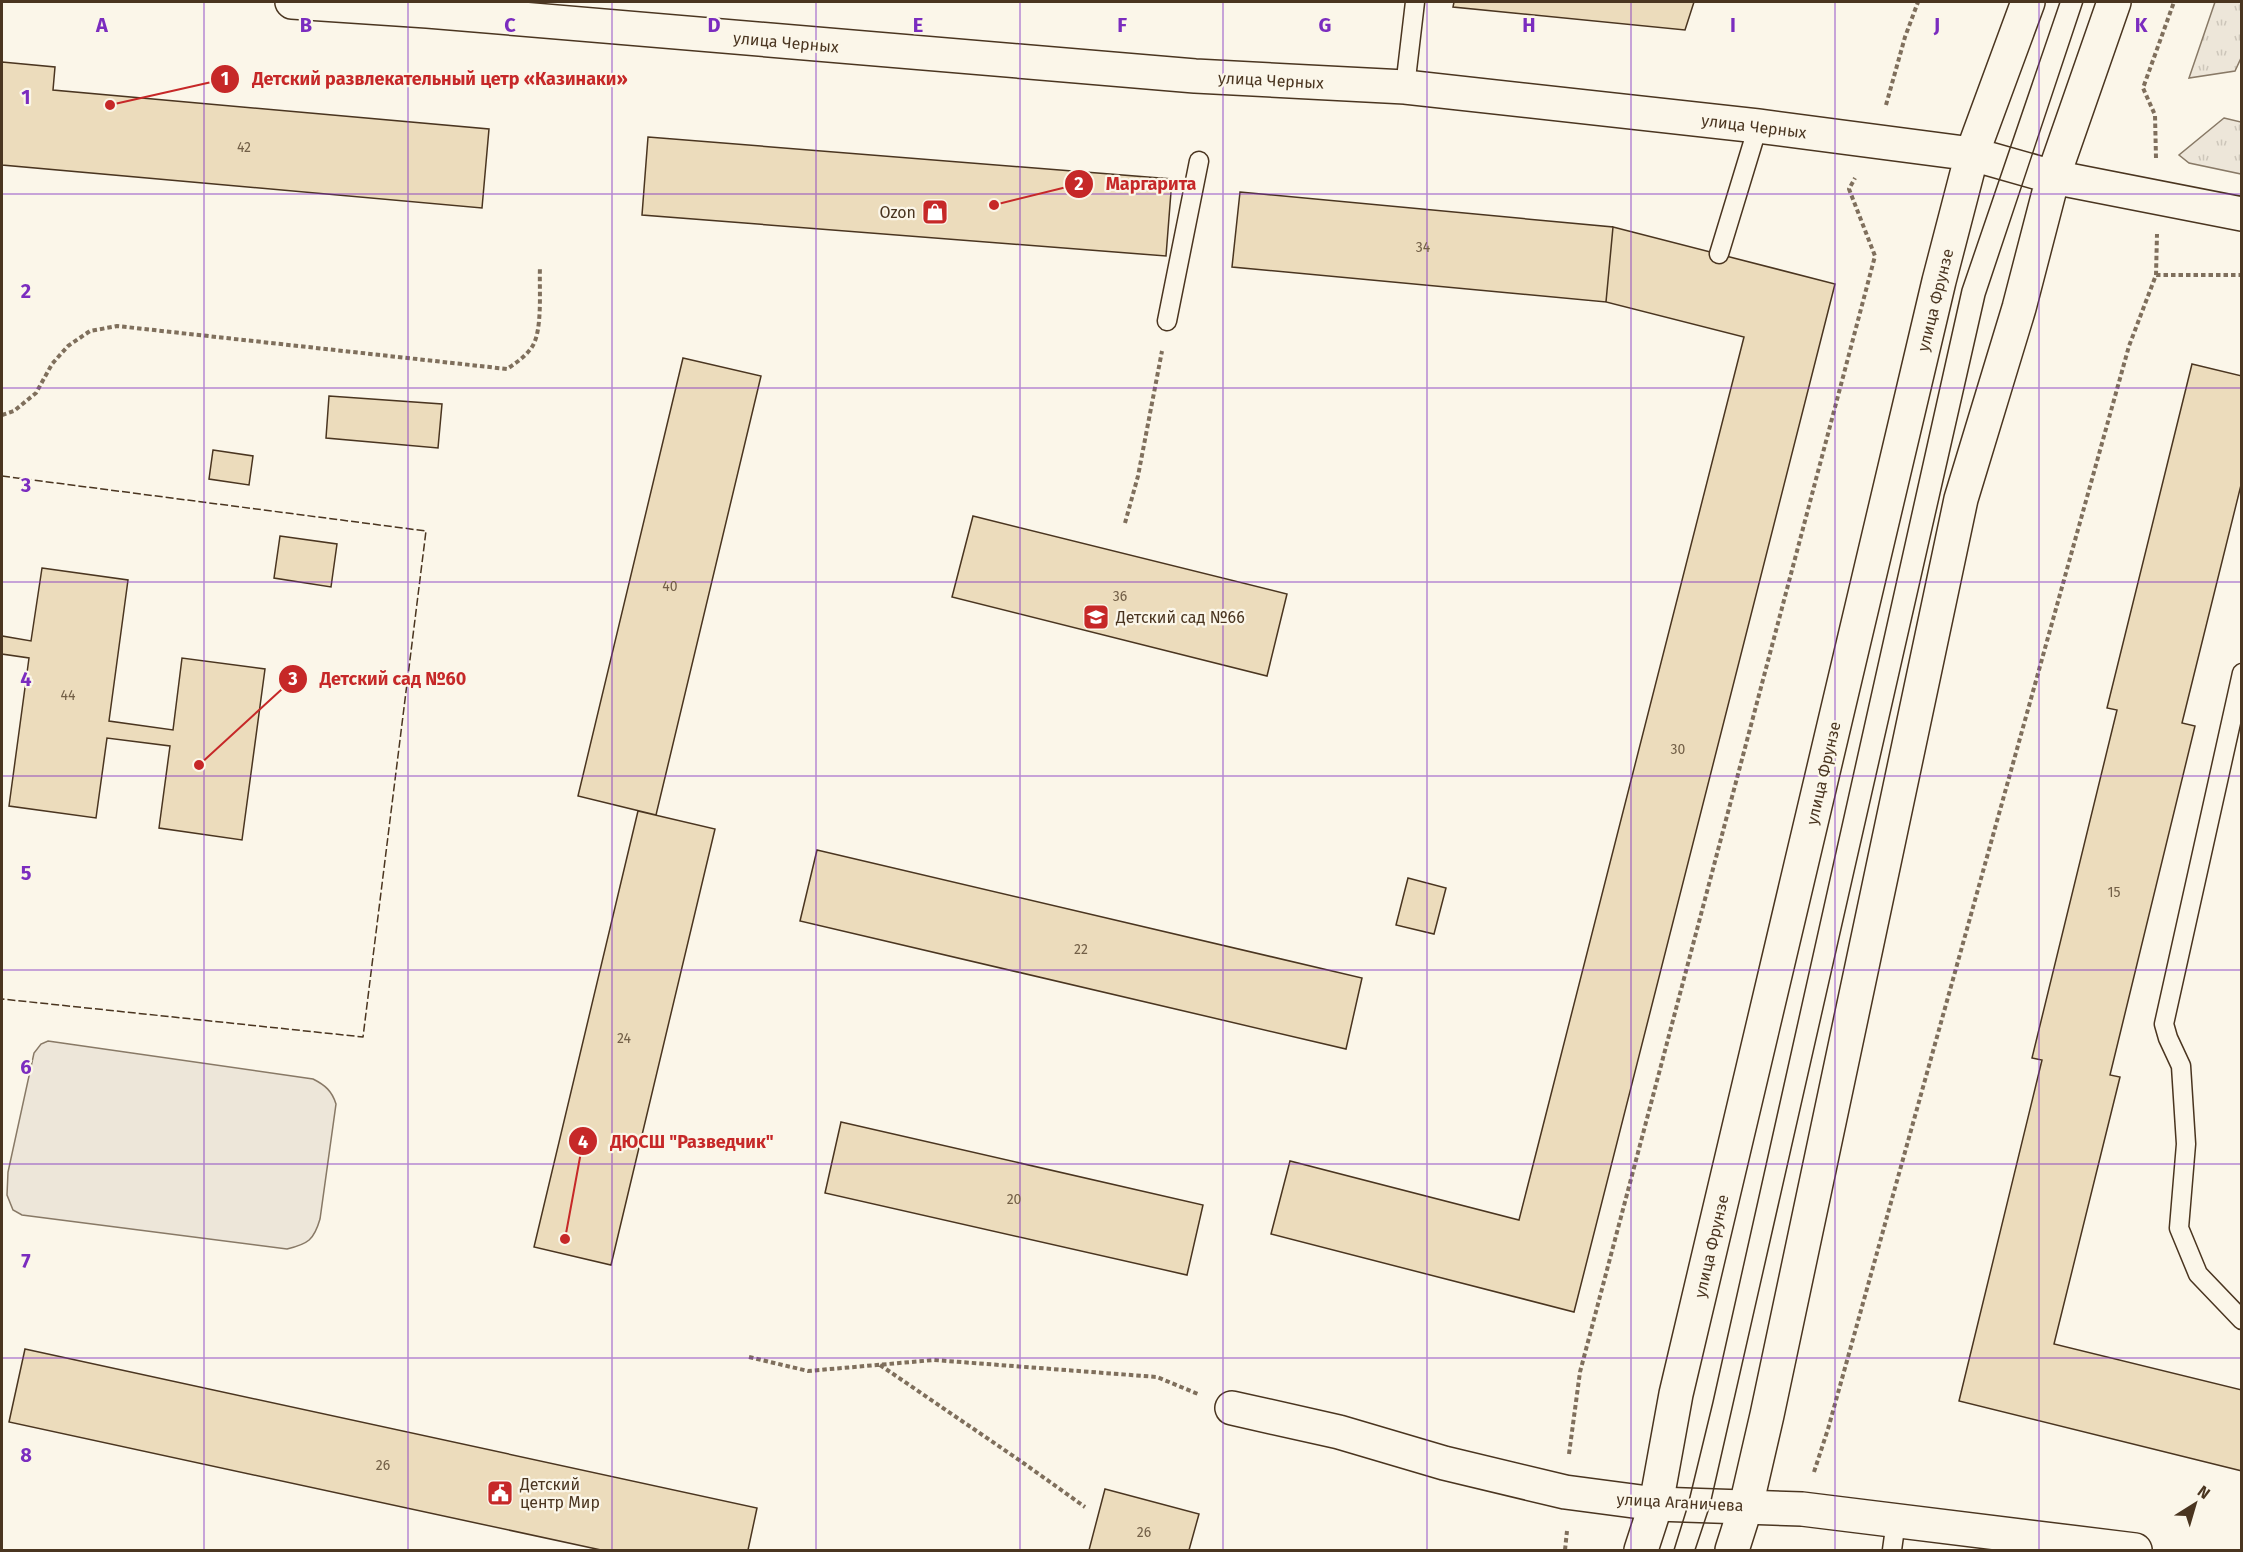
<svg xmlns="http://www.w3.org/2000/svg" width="2243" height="1552" font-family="'Fira Sans',sans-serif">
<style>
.grass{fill:url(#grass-tufts);stroke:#887966;stroke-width:1.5}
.pitch{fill:#ede6d9;stroke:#887966;stroke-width:1.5}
.building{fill:#ecdcbc;stroke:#4a3520;stroke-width:1.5}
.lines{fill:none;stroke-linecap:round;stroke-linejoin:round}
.lane-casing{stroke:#4a3520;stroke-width:21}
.street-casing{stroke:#4a3520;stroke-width:36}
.secondary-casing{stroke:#4a3520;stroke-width:36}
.primary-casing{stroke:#4a3520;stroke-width:36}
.path{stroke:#7f6f5c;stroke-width:4;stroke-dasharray:4.5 3;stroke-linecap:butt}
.lane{stroke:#fbf6e9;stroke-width:18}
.street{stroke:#fbf6e9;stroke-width:33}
.secondary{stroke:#fbf6e9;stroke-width:33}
.primary{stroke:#fbf6e9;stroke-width:33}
.tram{stroke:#4a3520;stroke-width:1.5}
.fence{stroke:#4a3520;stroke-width:1.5;stroke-dasharray:8 3;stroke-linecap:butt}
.grid{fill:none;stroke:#7b2cbf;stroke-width:1.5;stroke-opacity:0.55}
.labels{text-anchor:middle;stroke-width:4.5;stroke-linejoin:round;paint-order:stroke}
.number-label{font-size:14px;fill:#725f47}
.street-label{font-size:16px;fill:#4a3520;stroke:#fbf6e9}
.poi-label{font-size:16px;fill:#4a3520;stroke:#fbf6e9;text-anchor:start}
.grid-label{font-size:20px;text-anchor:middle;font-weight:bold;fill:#7b2cbf;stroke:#fbf6e9;stroke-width:4.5;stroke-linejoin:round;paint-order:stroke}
.leader{fill:none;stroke:#c62828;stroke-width:2}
.callout-dot{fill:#c62828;stroke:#fbf6e9;stroke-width:2}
.mark-label{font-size:18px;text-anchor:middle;font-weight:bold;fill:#fff}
.callout-label{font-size:18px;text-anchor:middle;font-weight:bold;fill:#c62828;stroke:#fbf6e9;stroke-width:4.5;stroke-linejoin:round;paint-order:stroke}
</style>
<defs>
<pattern id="grass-tufts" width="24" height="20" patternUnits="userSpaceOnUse" patternTransform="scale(1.5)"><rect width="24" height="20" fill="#ede6d9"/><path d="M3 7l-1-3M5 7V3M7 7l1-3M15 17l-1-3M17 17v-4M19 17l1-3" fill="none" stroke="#cdc6ba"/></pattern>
</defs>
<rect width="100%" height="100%" fill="#fbf6e9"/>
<path class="grass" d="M2215,2H2241V58L2235,71L2189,78Z
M2224,118L2241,122V174L2189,163L2179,155Z"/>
<path class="pitch" d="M48,1041L313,1079C325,1085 332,1091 336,1104L320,1219C314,1240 308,1244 287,1249L22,1215L13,1210L7,1195L8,1172L34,1053L41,1044Z"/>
<path class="building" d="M1454,2H1694L1685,30L1453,7Z
M2,62L55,67L53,90L489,129L482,208L2,165Z
M648,137L1172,179L1166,256L642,215Z
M1240,192L1613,227L1606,302L1232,267Z
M1613,227L1835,284L1574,1312L1271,1234L1290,1161L1519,1220L1744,337L1606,302Z
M683,358L761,376L656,815L578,796Z
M2192,364L2242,376V481L2182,723L2195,726L2110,1075L2120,1077L2054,1344L2242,1390V1471L1959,1401L2042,1060L2032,1058L2117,710L2107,708Z
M329,396L442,404L438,448L326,438Z
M213,450L253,456L249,485L209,479Z
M973,516L1287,594L1267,676L952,597Z
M280,536L337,544L331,587L274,578Z
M42,568L128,580L109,721L173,730L182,658L265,669L242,840L159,828L170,746L107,738L96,818L9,806L29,658L2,654V636L31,641Z
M638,811L715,829L611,1265L534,1247Z
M817,850L1362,978L1346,1049L800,921Z
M1408,878L1446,888L1434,934L1396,925Z
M841,1122L1203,1205L1187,1275L825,1193Z
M25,1349L757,1508L748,1550H601L9,1422Z
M1105,1489L1199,1514L1189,1550H1089Z"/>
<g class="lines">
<defs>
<path id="lane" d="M1405,87L1415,2
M1719,254L1758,126
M1167,321L1199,161
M2242,673L2164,1024L2168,1038L2181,1066L2186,1144L2179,1228L2198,1274L2242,1320
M1892,1550L1896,1521"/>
<path id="street" d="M1232,1408L1339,1432L1444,1463L1565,1492L1656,1504L1802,1509L2135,1550"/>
<path id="secondary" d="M2053,177L2242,214"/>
<path id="primary" d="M292,2L427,11L1195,76L1405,87L1758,126L1972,154L2053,177
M1641,1550L1656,1504L1676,1394L1939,281L1972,154L2028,2
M1732,1550L1746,1506L1767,1415L1961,499L2019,308L2053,177L2114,2"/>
</defs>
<use href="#lane" class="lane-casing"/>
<use href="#street" class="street-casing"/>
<use href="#secondary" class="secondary-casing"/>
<use href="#primary" class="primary-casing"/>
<path class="path" d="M1886,105L1905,37L1918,2
M2156,158L2155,115L2143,88L2174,2
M2156,275H2242
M2,415L14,411L36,393L52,364L68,346L90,331L117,326L507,369C516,363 525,357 532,347C543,330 539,289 540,267
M1125,523L1138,476L1162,351
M749,1357L808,1371L934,1360L1157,1377L1198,1394
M880,1365L1022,1462L1085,1507
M1569,1454L1580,1372L1875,256L1849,189L1855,178
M1814,1472L1828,1429L2129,346L2156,275L2157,234
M1565,1550L1567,1531"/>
<use href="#lane" class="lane"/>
<use href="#street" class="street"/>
<use href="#secondary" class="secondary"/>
<use href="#primary" class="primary"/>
<path class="tram" d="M1674,1550L1688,1505L1713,1402L1962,289L2060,2
M1695,1550L1710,1505L1985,296L2083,2"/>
<path class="fence" d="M2,476L426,531L363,1037L2,999"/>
</g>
<path class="grid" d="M204,2V1550M408,2V1550M612,2V1550M816,2V1550M1020,2V1550M1223,2V1550M1427,2V1550M1631,2V1550M1835,2V1550M2039,2V1550M2,194H2242M2,388H2242M2,582H2242M2,776H2242M2,970H2242M2,1164H2242M2,1358H2242"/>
<defs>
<symbol id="shop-square" viewBox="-11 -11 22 22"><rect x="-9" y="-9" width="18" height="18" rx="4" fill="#c62828" stroke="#fbf6e9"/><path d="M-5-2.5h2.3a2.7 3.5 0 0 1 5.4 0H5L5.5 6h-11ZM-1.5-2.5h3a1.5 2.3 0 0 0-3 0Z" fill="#fff"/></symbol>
<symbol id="school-square" viewBox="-11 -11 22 22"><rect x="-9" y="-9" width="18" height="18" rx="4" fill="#c62828" stroke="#fbf6e9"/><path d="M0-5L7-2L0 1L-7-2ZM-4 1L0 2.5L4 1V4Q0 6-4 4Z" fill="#fff"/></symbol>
<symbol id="civic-square" viewBox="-11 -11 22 22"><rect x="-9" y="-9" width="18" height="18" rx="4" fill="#c62828" stroke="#fbf6e9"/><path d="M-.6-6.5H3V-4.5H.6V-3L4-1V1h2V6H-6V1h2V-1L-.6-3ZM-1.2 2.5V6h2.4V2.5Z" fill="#fff"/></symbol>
</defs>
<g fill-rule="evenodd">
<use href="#shop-square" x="920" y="197" width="30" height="30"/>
<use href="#school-square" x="1081" y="602" width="30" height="30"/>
<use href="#civic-square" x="485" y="1478" width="30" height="30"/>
</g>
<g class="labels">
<g class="number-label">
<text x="244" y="152">42</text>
<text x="1423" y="252">34</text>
<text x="670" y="591">40</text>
<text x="1120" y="601">36</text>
<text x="68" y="700">44</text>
<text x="1678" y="754">30</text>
<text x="2114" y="897">15</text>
<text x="1081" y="954">22</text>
<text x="624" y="1043">24</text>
<text x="1014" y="1204">20</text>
<text x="383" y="1470">26</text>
<text x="1144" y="1537">26</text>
</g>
<g class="street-label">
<text transform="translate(786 42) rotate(5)" y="6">улица Черных</text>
<text transform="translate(1271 80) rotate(3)" y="6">улица Черных</text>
<text transform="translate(1754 126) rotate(7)" y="6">улица Черных</text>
<text transform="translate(1935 300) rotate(-76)" y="6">улица Фрунзе</text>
<text transform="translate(1823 773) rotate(-77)" y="6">улица Фрунзе</text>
<text transform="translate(1711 1246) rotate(-77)" y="6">улица Фрунзе</text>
<text transform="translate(1680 1502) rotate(3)" y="6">улица Аганичева</text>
</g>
<g class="poi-label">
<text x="916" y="218" text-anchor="end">Ozon</text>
<text x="1116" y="623">Детский сад №66</text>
<text x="520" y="1490">Детский<tspan x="520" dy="18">центр Мир</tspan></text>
</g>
</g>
<g class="grid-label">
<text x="102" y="32">A</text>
<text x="306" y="32">B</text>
<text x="510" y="32">C</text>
<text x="714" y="32">D</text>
<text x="918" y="32">E</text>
<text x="1122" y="32">F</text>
<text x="1325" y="32">G</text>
<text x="1529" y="32">H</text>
<text x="1733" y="32">I</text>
<text x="1937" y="32">J</text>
<text x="2141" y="32">K</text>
<text x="26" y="104">1</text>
<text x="26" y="298">2</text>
<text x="26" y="492">3</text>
<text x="26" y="686">4</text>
<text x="26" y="880">5</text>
<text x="26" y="1074">6</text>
<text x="26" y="1268">7</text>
<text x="26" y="1462">8</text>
</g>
<path class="leader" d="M110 105L225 79M994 205L1079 184M199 765L293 679M565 1239L583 1141"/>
<g class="callout-dot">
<circle cx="110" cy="105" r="6"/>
<circle cx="994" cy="205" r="6"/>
<circle cx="199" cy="765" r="6"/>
<circle cx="565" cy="1239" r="6"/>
<circle cx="225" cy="79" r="15"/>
<circle cx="1079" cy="184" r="15"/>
<circle cx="293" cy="679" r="15"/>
<circle cx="583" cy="1141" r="15"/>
</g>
<g class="mark-label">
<text x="225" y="85">1</text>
<text x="1079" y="190">2</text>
<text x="293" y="685">3</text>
<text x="583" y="1148">4</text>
</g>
<g class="callout-label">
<text x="440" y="85">Детский развлекательный цетр «Казинаки»</text>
<text x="1151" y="190">Маргарита</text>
<text x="393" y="685">Детский сад №60</text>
<text x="692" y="1148">ДЮСШ "Разведчик"</text>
</g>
<rect width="2243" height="1552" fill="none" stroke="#4a3520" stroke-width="6"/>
<g transform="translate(2195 1504) rotate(37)" stroke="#fbf6e9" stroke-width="4.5" paint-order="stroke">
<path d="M0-4.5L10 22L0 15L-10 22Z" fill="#4a3520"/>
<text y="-9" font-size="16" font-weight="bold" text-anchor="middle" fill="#4a3520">N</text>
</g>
</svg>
